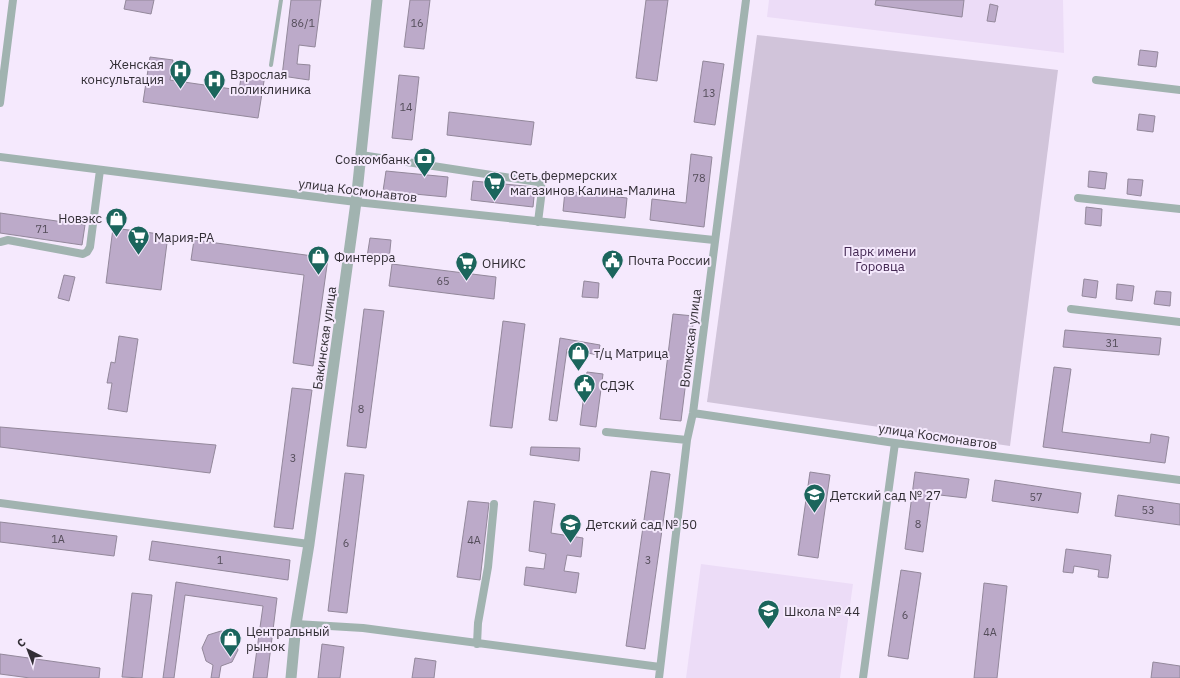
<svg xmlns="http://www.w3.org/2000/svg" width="1180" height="678" font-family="'IBM Plex Sans',sans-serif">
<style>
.built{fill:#ecdcf7}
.green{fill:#d1c4da}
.building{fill:#bcaac9;stroke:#93889b}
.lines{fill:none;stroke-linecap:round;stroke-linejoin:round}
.service{stroke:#a1b3b0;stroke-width:4}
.minor{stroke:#a1b3b0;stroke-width:8}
.tertiary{stroke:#a1b3b0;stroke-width:11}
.labels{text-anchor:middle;stroke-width:4;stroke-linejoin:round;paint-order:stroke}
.number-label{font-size:11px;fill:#544d5a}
.poi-label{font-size:13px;fill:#322e35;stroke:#f5e9fd;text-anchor:start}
.street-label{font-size:13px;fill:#322e35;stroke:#f5e9fd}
.park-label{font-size:13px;fill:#432852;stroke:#f5e9fd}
</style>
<rect width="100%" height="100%" fill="#f5e9fd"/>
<path class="built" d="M769,0H1063L1064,53L767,17Z
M701,564L853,584L840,678H686Z"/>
<path class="green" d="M757,35L1058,70L1010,446L707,402Z"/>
<path class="building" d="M126,0H154L151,14L124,9Z
M291,0H321L315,47L299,45L297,64L310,65L309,80L282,76Z
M410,0H430L424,49L404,47Z
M646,0H668L657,81L636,78Z
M876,0H964L962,17L875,5Z
M990,4L998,6L995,22L987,21Z
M1140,50L1158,52L1156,67L1138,65Z
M150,57L173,60L170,80L239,90L242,72L265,75L258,118L143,102Z
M703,61L724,64L715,125L694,122Z
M399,75L419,77L412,140L392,138Z
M449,112L534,122L531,145L447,135Z
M1139,114L1155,116L1153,132L1137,130Z
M691,154L712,157L704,227L650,220L652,199L686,203Z
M386,171L448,177L446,197L383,191Z
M1089,171L1107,173L1105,189L1088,187Z
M1128,179L1143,180L1141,196L1127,194Z
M473,181L535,187L533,207L471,200Z
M565,191L627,198L625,218L563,211Z
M1086,207L1102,209L1101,226L1085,224Z
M0,213L85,225L82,245L0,233Z
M113,228L168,235L161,290L106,283Z
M370,238L391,240L389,260L367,257Z
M194,240L328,258L313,366L293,363L304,275L191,260Z
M392,264L496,277L494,299L389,286Z
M64,275L75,277L69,301L58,298Z
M1084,279L1098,281L1096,298L1082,296Z
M584,281L599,283L598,298L582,297Z
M1117,284L1134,286L1132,301L1116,299Z
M1156,291L1171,292L1170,306L1154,304Z
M364,309L384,311L366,448L347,446Z
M673,314L694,316L681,421L660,419Z
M503,321L525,324L512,428L490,426Z
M1065,330L1161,338L1159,355L1063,347Z
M119,336L138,339L127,412L108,409L112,383H107L111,362L115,363Z
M560,338L600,345L598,355L567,349L557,421L549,420Z
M1054,367L1071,369L1062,432L1150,443L1151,434L1169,437L1165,463L1043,447Z
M587,372L603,374L596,427L580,425Z
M292,388L312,390L293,529L274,527Z
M0,427L216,445L210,473L0,447Z
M531,447L580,448L579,461L530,455Z
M651,471L670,474L645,649L626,646Z
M810,472L830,475L818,558L798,555Z
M915,472L969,479L966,498L931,494L923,552L905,549Z
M345,473L364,475L347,613L328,611Z
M995,480L1081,493L1078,513L992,501Z
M1118,495L1180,504V525L1115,516Z
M468,501L489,503L480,580L457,577Z
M534,501L555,504L551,533L583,538L581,557L567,555L564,571L579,573L576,593L524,585L526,567L544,569L546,554L529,551Z
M0,522L117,536L114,556L0,542Z
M152,541L290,560L288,580L149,560Z
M1066,549L1111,555L1108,578L1098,577L1099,570L1074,566L1073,573L1063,572Z
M901,570L921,573L908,659L888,656Z
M176,582L277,598L267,678H253L263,606L185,595L174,678H163Z
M984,583L1007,586L997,678H974Z
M132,593L152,595L142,678L122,677Z
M221,631L227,632L233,637L238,650L232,662L221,666L219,678H211L213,665L206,661L202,648L208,635Z
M322,644L344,647L340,678H318Z
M0,654L100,668L99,678H30L0,674Z
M415,658L436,661L434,678H412Z
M1153,662L1180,666V678H1151Z"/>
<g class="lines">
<path class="service" d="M271,65L281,0"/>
<path class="minor" d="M1096,80L1180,90
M0,103L13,0
M361,155L538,182L541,185L542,190L538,222
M0,157L356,202L714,240
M1078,198L1180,209
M0,242L8,240L83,254L87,252L90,247L100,170
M1071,309L1180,322
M693,413L895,443L1180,480
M606,432L687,440
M0,503L309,544
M296,624L363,628L660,667
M477,644L478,623L488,567L494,504
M659,678L687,440L693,413L746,0
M863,678L895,443"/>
<path class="tertiary" d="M291,678L296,624L309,544L356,202L377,0"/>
</g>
<defs>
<symbol id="hospital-pin" viewBox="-11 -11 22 30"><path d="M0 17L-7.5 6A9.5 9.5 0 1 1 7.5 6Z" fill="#1b655c" stroke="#f5e9fd"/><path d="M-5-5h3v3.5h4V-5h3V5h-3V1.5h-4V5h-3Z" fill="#fff"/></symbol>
<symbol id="bank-pin" viewBox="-11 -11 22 30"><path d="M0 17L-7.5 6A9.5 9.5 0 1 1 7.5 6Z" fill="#1b655c" stroke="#f5e9fd"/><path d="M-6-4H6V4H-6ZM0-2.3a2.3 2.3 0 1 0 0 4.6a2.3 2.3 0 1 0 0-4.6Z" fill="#fff"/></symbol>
<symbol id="supermarket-pin" viewBox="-11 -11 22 30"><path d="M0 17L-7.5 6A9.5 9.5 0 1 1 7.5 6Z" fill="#1b655c" stroke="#f5e9fd"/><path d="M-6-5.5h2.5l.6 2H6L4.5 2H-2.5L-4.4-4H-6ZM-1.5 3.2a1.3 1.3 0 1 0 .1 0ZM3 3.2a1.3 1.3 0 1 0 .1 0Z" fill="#fff"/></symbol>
<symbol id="shop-pin" viewBox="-11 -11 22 30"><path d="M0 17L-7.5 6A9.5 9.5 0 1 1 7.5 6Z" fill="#1b655c" stroke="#f5e9fd"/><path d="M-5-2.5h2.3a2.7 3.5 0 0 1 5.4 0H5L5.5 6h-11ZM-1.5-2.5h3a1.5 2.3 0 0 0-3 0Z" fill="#fff"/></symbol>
<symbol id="civic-pin" viewBox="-11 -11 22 30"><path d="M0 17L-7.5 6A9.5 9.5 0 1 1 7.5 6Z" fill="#1b655c" stroke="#f5e9fd"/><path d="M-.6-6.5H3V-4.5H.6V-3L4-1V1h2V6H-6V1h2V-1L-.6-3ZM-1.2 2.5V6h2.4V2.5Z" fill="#fff"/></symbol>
<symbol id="school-pin" viewBox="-11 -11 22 30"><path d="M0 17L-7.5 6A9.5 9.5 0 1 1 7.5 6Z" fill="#1b655c" stroke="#f5e9fd"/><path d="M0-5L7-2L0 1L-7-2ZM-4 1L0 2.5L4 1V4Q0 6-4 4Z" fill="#fff"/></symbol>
</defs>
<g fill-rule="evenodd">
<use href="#hospital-pin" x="168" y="58" width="25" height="34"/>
<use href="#hospital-pin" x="202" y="68" width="25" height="34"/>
<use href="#bank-pin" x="412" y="146" width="25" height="34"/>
<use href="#supermarket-pin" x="482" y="170" width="25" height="34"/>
<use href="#shop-pin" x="104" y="206" width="25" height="34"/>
<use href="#supermarket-pin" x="126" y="224" width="25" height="34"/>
<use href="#shop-pin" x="306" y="244" width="25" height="34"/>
<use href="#civic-pin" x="600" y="248" width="25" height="34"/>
<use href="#supermarket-pin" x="454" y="250" width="25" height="34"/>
<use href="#shop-pin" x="566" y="340" width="25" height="34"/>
<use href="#civic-pin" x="572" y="372" width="25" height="34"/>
<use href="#school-pin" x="802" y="482" width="25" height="34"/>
<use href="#school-pin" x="558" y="512" width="25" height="34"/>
<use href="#school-pin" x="756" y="598" width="25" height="34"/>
<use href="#shop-pin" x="218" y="626" width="25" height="34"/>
</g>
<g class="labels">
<g class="number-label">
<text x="303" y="27">86/1</text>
<text x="417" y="27">16</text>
<text x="709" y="97">13</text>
<text x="406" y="111">14</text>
<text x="699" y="182">78</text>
<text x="42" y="233">71</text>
<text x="443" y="285">65</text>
<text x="1112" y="347">31</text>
<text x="361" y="413">8</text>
<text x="293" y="462">3</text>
<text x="1036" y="501">57</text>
<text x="1148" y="514">53</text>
<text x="918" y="528">8</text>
<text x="58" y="543">1А</text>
<text x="474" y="544">4А</text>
<text x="346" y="547">6</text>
<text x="220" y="564">1</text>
<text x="648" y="564">3</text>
<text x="905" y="619">6</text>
<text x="990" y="636">4А</text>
</g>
<g class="poi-label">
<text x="164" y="69" text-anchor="end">Женская<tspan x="164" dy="15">консультация</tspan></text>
<text x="230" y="79">Взрослая<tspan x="230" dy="15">поликлиника</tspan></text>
<text x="410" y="164" text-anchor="end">Совкомбанк</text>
<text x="510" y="180">Сеть фермерских<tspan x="510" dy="15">магазинов Калина-Малина</tspan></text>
<text x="102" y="223" text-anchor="end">Новэкс</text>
<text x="154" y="242">Мария-РА</text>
<text x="334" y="262">Финтерра</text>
<text x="628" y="265">Почта России</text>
<text x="482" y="268">ОНИКС</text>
<text x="594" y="358">т/ц Матрица</text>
<text x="600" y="390">СДЭК</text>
<text x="830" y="500">Детский сад № 27</text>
<text x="586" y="529">Детский сад № 50</text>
<text x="784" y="616">Школа № 44</text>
<text x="246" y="636">Центральный<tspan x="246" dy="15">рынок</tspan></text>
</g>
<g class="street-label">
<text transform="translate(358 190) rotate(7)" y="5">улица Космонавтов</text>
<text transform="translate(324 338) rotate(-82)" y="5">Бакинская улица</text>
<text transform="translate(690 338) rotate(-83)" y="5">Волжская улица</text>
<text transform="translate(938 436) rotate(8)" y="5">улица Космонавтов</text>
</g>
<g class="park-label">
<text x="880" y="256">Парк имени<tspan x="880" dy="15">Горовца</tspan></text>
</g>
</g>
<g transform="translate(28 650) rotate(318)" stroke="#f5e9fd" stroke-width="3" paint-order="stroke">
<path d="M0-3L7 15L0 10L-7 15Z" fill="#322e35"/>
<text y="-6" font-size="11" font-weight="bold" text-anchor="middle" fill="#322e35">С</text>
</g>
</svg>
